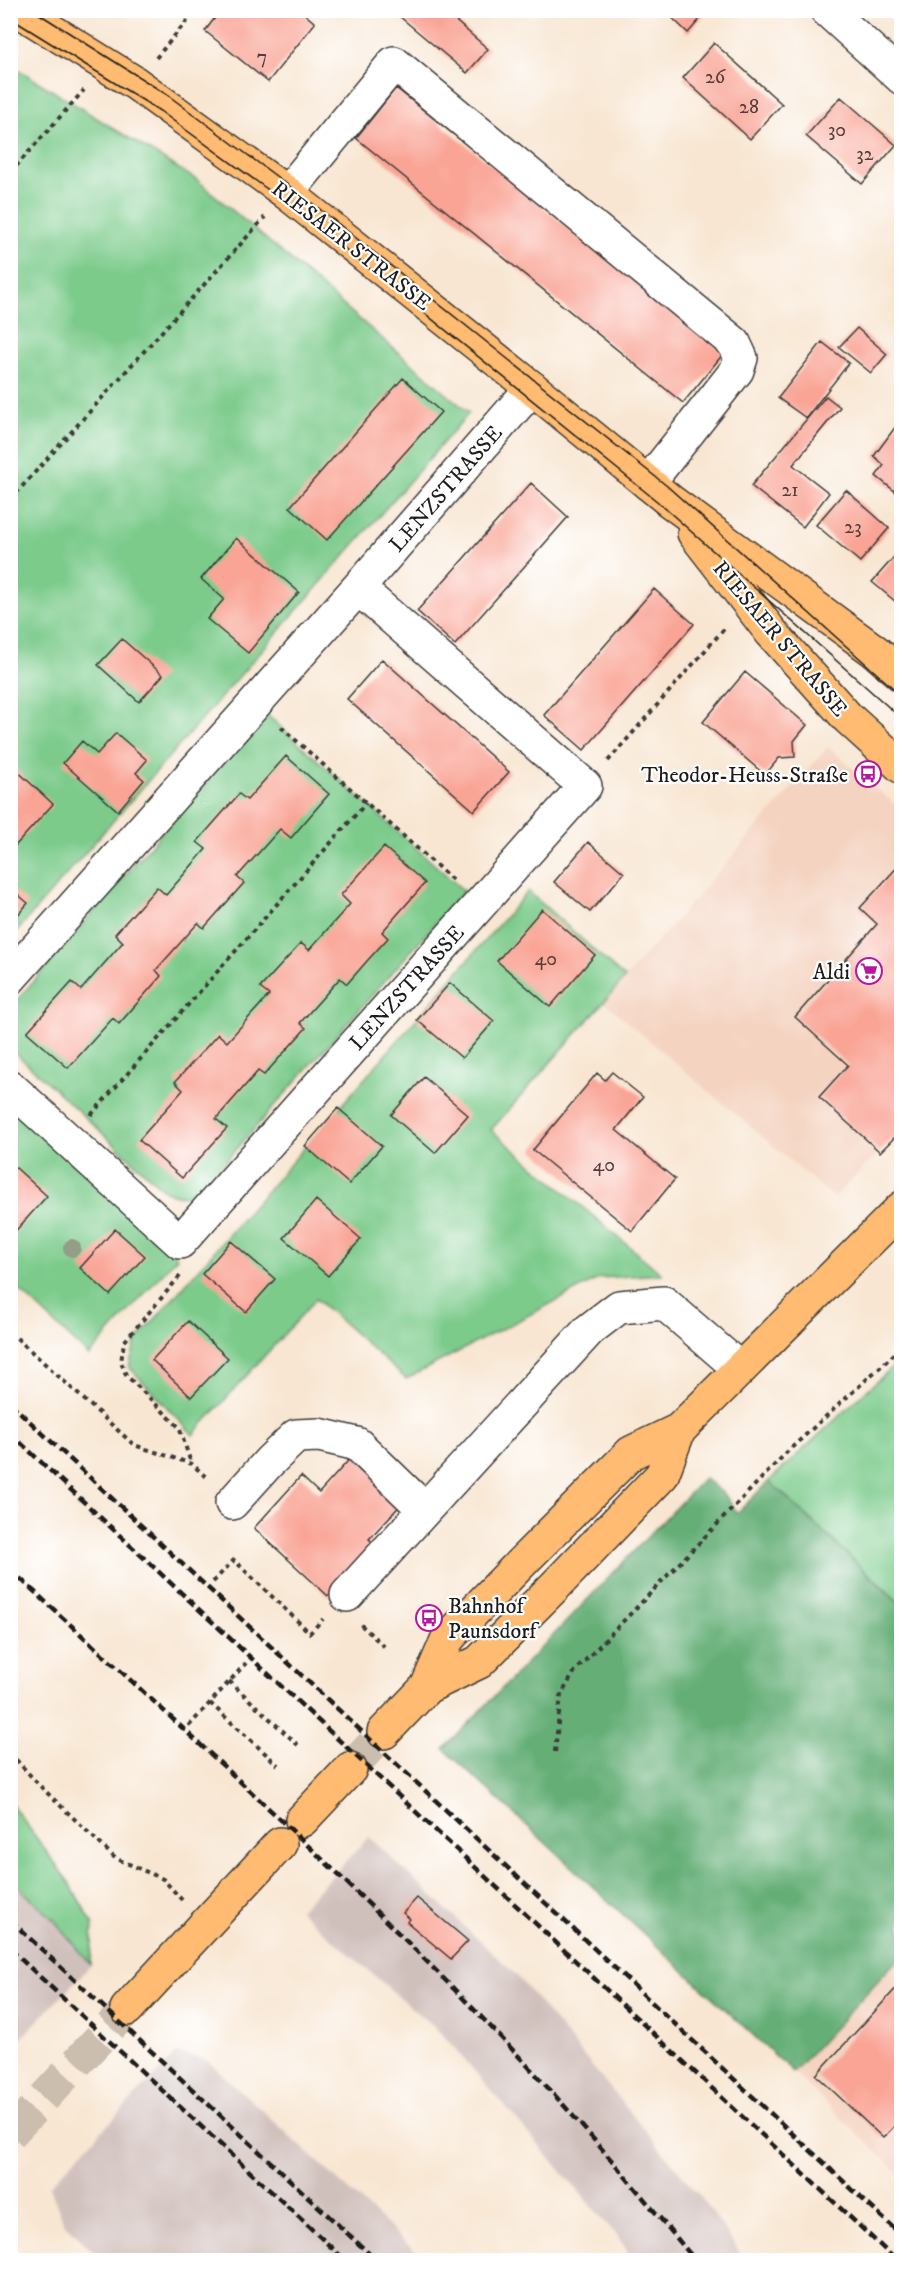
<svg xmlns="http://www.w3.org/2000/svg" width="912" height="2271" font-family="'IM FELL DW Pica',serif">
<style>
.built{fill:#f4d3c0}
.industrial{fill:#d0c0bc}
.green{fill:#7ccb8b;stroke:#4c7454;stroke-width:1.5}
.forest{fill:#65af77;stroke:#40664a;stroke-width:1.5}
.building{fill:#f9a495}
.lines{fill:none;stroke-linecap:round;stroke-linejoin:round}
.major-tunnel{stroke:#ccbeae;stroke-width:33;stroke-dasharray:33 16;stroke-linecap:butt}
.minor-casing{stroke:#3d3a37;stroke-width:36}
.major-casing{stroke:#3d3a37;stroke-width:36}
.path{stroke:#3d3a37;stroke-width:4;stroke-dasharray:4.5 4.5;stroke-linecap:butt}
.minor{stroke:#fff;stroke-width:33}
.major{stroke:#febb71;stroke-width:33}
.tram{stroke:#1c1c1c;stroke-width:1.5}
.rail{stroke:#1c1c1c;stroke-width:4.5;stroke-dasharray:9 4.5;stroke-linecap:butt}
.tree{fill:#949d86}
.labels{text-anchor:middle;stroke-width:4.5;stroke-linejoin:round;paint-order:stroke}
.number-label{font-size:20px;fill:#533e3a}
.street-label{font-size:22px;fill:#1c1c1c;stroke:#fff}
.poi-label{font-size:22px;fill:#1c1c1c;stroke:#fff;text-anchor:end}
</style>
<rect width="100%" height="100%" fill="#fff"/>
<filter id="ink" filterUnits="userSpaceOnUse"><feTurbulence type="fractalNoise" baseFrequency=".0167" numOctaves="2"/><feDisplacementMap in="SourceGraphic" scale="12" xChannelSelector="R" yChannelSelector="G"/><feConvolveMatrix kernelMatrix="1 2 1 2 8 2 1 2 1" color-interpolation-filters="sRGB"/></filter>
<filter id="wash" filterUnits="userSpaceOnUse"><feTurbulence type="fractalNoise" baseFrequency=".008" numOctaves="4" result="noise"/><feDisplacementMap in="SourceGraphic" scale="24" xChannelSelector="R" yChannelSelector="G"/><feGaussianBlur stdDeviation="1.35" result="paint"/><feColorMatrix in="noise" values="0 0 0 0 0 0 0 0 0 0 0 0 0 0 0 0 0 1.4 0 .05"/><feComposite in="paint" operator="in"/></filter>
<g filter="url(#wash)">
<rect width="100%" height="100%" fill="#f8e6d2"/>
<path class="built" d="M828,747L901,810V1130L834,1198L604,1002Z
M901,1958V2175L793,2072Z"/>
<path class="industrial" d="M10,1828L93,1924L91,1965L11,2049Z
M369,1837L517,1976L708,2206L745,2260H633L618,2237L444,2036L299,1910Z
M177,2053L207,2060L425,2260H103L65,2225L49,2186Z"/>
<path class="green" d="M11,65L197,180L469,413L11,938Z
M265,713L464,891L203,1187C187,1198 183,1198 165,1191L11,1049L10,1010L13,1005Z
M528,891L625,978L491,1130L662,1274L600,1278L406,1379L316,1299L193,1435L129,1367L136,1341Z
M10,1105L177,1257L89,1356L11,1282Z
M901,1359V1604L769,1481Z
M10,1802L68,1881L93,1924L91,1965L54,1920L11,1880Z"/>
<path class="forest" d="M704,1478L725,1495L737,1513L769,1481L901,1605V1956L793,2072L444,1749Z"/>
<g id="blocks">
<path class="building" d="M221,10H300L315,23L268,82L205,31Z
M404,10H443L488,49L467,73L399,16Z
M664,10H708L688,33Z
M714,43L782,104L750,139L683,78Z
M396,88L724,353L683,403L356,138Z
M841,97L896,145L862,184L806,136Z
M857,328L887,354L871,373L839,347Z
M822,342L849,363L806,418L778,398Z
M403,378L441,412L327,540L290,507Z
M826,396L840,407L793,465L829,493L803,527L751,486Z
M899,422L902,424V497L876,476L884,465L874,456Z
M531,483L568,517L455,645L417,611Z
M846,490L889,528L860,562L816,525Z
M236,538L299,592L248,653L207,619L224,599L201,579Z
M902,548V607L872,582Z
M654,589L694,624L584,750L544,715Z
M122,639L163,675L139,702L98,665Z
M382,659L509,772L474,811L347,699Z
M745,672L807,725L794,741L795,757L779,758L765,775L703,722Z
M116,733L147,760L136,773L144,780L118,811L63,763L82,741L97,754Z
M286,756L329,794L291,838L280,829L237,877L244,883L204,928L198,923L156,970L161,976L119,1024L113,1018L68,1068L27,1032L72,982L81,990L123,942L115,934L157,887L166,895L206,849L197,842L239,794L247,800Z
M12,766L53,804L15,846L10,843Z
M588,842L624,873L590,912L554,882Z
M384,847L425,883L382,932L388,938L367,961L347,984L340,978L300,1023L306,1028L264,1075L258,1071L216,1119L227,1128L182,1178L139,1140L183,1090L175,1082L218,1034L227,1042L269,995L260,988L301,943L309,950L350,904L341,895Z
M902,862V1130L880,1152L819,1097L848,1065L795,1017L877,924L860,908Z
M10,888L28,903L10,924Z
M542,909L595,955L550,1007L497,961Z
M450,983L494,1021L462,1058L417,1020Z
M612,1072L643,1097L616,1130L675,1179L632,1231L533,1150L597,1073L605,1080Z
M424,1077L468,1115L435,1153L391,1115Z
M338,1108L382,1146L349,1184L305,1146Z
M15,1167L47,1196L10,1237V1173Z
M316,1200L361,1239L328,1276L284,1238Z
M115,1229L145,1256L110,1295L80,1268Z
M231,1241L275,1279L246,1312L202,1274Z
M188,1321L228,1358L191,1397L152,1360Z
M356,1452L407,1498L369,1539L375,1545L328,1596L254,1528L301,1476L319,1493Z
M417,1898L468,1941L451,1959L407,1922L410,1919L403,1913Z
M902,1982V2118L883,2138L816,2075Z"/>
</g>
</g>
<g filter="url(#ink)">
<use href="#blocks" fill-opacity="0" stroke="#3d3a37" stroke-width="1.5"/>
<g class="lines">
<path class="major-tunnel" d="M350,1769L384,1732
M10,2134L127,2009"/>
<defs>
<path id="minor" d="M827,10L902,78
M287,193L394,63L734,343L741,358L737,370L648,483
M10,978L358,588L532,388
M10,1087L180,1242L585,786L358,588
M232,1503L269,1462L296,1436L319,1435L357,1444L424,1509
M347,1595L589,1330L619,1307L664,1303L739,1368"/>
<path id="major" d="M18,10L135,83L287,193L532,388L670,501L876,652L902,675
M694,533L771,632L848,718L902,767
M427,1687L479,1662L555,1586L662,1475L679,1430
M384,1732L427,1687L448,1638L526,1558L631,1453L679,1430L902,1208
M302,1820L350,1769
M127,2009L280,1844"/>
</defs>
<use href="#minor" class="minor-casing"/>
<use href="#major" class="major-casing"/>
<path class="path" d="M156,58L196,10
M10,173L84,90
M10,500L265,217
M281,727L455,882
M608,761L724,629
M91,1115L366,803
M180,1276L124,1342L121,1362L126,1375L179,1427L191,1463
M10,1332L134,1445L192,1464L208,1479
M213,1582L234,1560L310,1633L323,1619
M361,1625L387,1649
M229,1681L298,1745
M210,1703L278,1765
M189,1726L246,1663
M555,1752L561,1695L575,1671L789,1450L902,1347
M10,1753L39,1785L115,1858L163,1879L182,1900"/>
<use href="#minor" class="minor"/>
<use href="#major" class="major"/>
<path class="tram" d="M33,10L169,96L316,206L667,486L902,696
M10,18L160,111L307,218L658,502L902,719"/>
<path class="rail" d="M10,1403L902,2236
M10,1433L896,2260
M10,1569C185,1731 363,1890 526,2064C585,2127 640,2194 695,2260
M10,1920L376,2260
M10,1949L345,2260"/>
</g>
<circle class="tree" cx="72" cy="1248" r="9"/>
</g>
<defs>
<symbol id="bus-ring" viewBox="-11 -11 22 22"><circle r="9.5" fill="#fff" stroke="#b5179e" stroke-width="1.5"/><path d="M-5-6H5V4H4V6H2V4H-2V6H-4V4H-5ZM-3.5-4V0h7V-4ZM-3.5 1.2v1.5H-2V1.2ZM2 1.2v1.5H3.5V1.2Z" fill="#b5179e"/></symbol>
<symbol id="supermarket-ring" viewBox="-11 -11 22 22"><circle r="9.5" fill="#fff" stroke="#b5179e" stroke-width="1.5"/><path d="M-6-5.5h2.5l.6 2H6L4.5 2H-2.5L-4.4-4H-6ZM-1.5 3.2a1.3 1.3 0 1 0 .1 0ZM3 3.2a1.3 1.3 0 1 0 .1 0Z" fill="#b5179e"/></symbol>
</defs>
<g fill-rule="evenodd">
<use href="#bus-ring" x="853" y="759" width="30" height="30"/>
<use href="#supermarket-ring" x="854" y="956" width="30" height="30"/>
<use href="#bus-ring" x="414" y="1603" width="30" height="30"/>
</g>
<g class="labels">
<g class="number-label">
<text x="262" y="63">7</text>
<text x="715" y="83">26</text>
<text x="749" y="113">28</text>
<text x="837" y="136">30</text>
<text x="865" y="160">32</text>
<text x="790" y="496">21</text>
<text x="853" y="533">23</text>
<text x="546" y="965">40</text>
<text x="604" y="1171">40</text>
</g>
<g class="street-label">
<text transform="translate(352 245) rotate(38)" y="8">RIESAER STRASSE</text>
<text transform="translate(445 488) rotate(-49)" y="8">LENZSTRASSE</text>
<text transform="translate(781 638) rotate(50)" y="8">RIESAER STRASSE</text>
<text transform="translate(406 987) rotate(-48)" y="8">LENZSTRASSE</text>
</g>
<g class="poi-label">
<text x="848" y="782">Theodor-Heuss-Straße</text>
<text x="850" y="979">Aldi</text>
<text x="448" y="1613" text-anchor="start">Bahnhof<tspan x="448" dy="25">Paunsdorf</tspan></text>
</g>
</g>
<rect width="912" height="2271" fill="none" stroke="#fff" stroke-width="36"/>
</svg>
